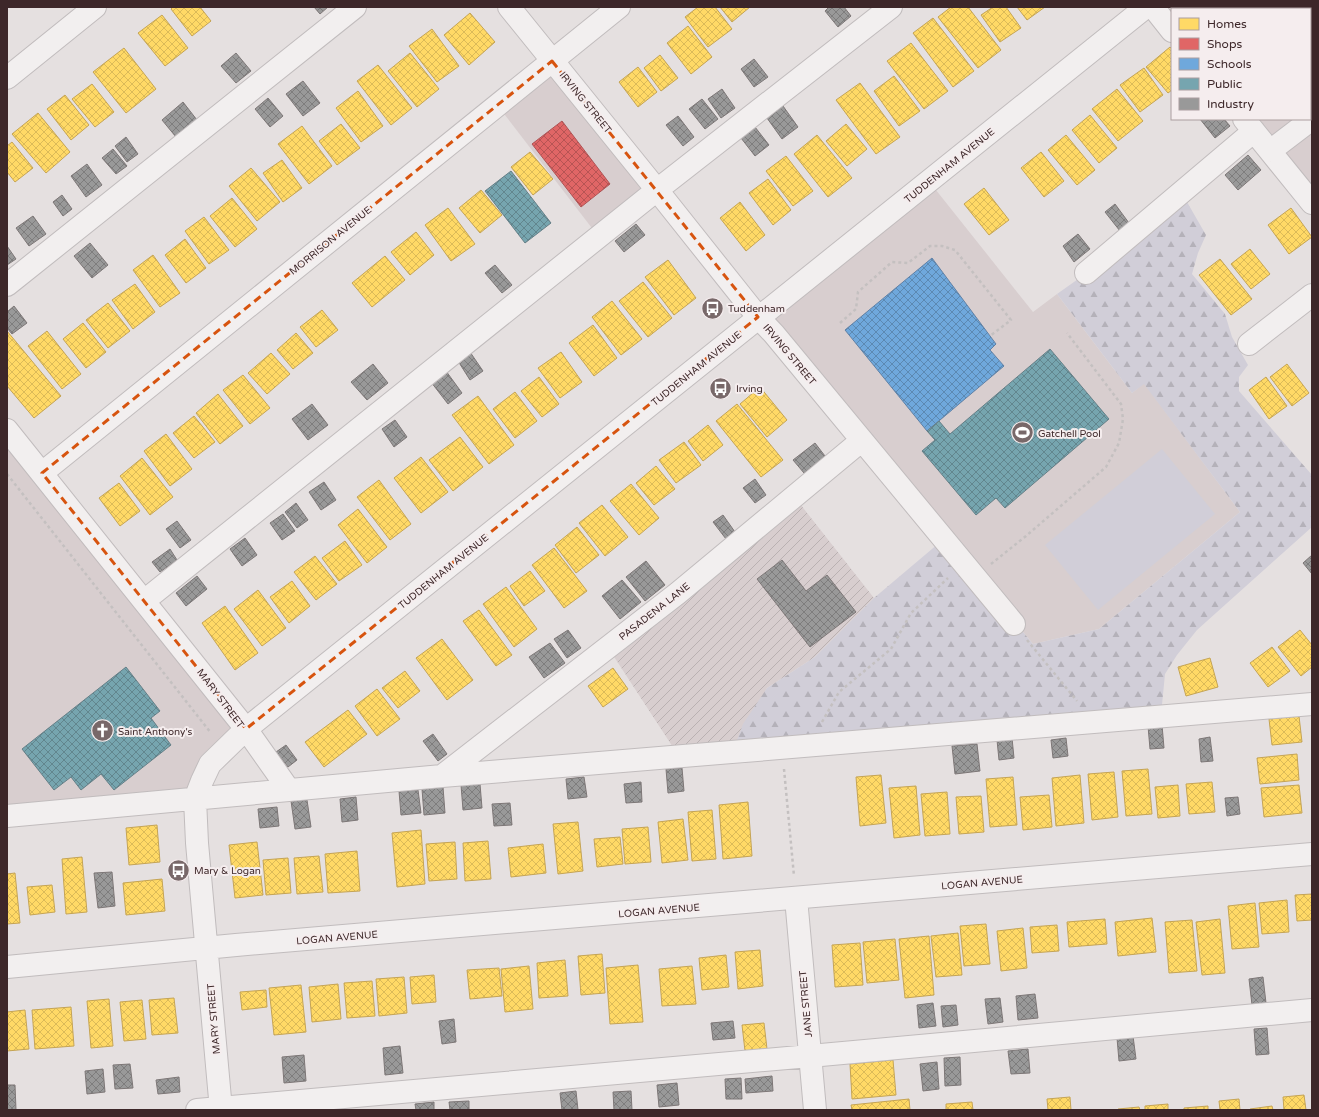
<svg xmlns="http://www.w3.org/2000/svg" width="1319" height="1117" font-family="'Varela Round',sans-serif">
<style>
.built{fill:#d8cecf}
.industrial{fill:url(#industrial-furrows)}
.green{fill:#d1ced8}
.forest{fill:url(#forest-firs)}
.homes{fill:url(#homes-cross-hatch);stroke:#c5a454}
.shops{fill:url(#shops-cross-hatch);stroke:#af5354}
.schools{fill:url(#schools-cross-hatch);stroke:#6081a6}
.public{fill:url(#public-cross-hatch);stroke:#657f87}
.industry{fill:url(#industry-cross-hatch);stroke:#7d7777}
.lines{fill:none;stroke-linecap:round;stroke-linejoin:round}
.minor-casing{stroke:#c1bcbd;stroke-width:24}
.path{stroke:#c4c0c0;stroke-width:2.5;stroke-dasharray:3 3;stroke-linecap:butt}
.minor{stroke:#f2efef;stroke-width:22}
.marked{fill:none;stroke:#d7540f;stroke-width:3;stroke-dasharray:8 5;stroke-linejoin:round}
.labels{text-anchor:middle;stroke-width:4;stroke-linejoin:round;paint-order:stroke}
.street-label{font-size:10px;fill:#3d2729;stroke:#f5edee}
.poi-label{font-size:10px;fill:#3d2729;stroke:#f5edee;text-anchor:start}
</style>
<defs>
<pattern id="industrial-furrows" width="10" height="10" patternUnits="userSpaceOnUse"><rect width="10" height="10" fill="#d8cecf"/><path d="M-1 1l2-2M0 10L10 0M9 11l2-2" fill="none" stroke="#bab1b2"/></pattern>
<pattern id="forest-firs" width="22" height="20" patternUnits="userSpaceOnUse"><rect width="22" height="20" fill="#d1ced8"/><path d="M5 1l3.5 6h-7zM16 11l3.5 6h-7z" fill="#b4b1b9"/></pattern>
<pattern id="homes-cross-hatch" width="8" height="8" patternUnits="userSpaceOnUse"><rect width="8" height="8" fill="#ffd966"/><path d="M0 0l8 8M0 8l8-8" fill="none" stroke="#dbba58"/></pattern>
<pattern id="shops-cross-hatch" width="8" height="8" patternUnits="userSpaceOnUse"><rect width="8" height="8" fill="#e06666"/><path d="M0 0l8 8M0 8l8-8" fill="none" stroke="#b75454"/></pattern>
<pattern id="schools-cross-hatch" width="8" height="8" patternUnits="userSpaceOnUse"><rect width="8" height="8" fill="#6fa8dc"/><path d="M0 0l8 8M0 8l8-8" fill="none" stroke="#5c89b2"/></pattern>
<pattern id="public-cross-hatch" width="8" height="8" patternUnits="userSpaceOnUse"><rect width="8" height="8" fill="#76a5af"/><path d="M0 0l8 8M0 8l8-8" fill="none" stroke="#62868e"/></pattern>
<pattern id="industry-cross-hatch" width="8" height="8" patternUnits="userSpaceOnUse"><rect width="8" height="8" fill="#999"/><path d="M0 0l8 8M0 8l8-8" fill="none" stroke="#7e7d7d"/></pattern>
</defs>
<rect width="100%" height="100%" fill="#e5e0e0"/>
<path class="built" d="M552,63L656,189L598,236L498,106Z
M1312,71V206L1253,119H1310V73Z
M928,180L1033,312L1057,294L1132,393L1144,383L1240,512L1099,629L1033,644L759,315Z
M7,433L244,729L194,797L7,815Z"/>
<path class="industrial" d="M793,495L874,598L815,657L767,688L733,751L678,755L607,646Z"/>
<path class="green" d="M1162,449L1215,514L1098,610L1045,545Z"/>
<path class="forest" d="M1187,202L1206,235L1198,253L1192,274L1225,314L1232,337L1248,365L1239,377V391L1312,475V527L1197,630L1177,655L1165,674L1161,715L733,751L743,724L767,688L815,657L874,598L945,538L1033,644L1099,629L1240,512L1144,384L1132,393L1057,294Z"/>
<path class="homes" d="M173,7H200L211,21L192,36L171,9Z
M698,7H715L732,29L708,47L685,17Z
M720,7H750L732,22Z
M951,7H968L1001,50L978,68L938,17Z
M993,7H1006L1021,28L1000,42L981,15Z
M1017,7H1045L1027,20Z
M470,13L495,42L469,65L444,35Z
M162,15L188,48L165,66L138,33Z
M933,18L974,71L953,87L913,33Z
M688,26L712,57L691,74L667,43Z
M432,29L459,66L437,82L409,46Z
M911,43L948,91L924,109L887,61Z
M1170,47L1172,49V90L1168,93L1146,67Z
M124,48L156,89L126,113L93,72Z
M410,53L439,89L417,107L388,71Z
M660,55L678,78L661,91L644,68Z
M378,65L412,108L391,125L357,81Z
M638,67L657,92L638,107L619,82Z
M1144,68L1163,95L1140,112L1120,85Z
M894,76L920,111L899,126L874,91Z
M860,83L900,137L876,154L836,100Z
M92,84L114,112L95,127L72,99Z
M1117,89L1143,121L1118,141L1092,109Z
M358,91L383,126L361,142L336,108Z
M65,95L89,125L71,140L47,109Z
M38,113L70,152L46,173L12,134Z
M1090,115L1117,148L1099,163L1072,130Z
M341,124L360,148L337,165L319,141Z
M846,124L867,149L847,166L826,141Z
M302,126L332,166L309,184L278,144Z
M817,135L852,178L828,197L794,154Z
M1066,135L1095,170L1077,185L1048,150Z
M12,142L33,168L15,182L7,172V146Z
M530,152L553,179L533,195L511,167Z
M1041,152L1064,181L1044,197L1021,168Z
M786,156L813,191L793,206L766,171Z
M282,160L302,188L283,202L263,173Z
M251,168L280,202L257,221L229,186Z
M768,179L791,210L773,225L749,193Z
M984,188L1009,220L989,235L964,204Z
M481,190L502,215L480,233L459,208Z
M232,198L257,229L235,247L210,216Z
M740,202L765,235L746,251L720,218Z
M448,208L475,244L451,261L425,225Z
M1291,208L1312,237L1289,254L1268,225Z
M204,217L229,250L209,264L185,231Z
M416,232L434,255L410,275L391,252Z
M185,239L206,268L186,283L165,255Z
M1250,249L1270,274L1251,289L1231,264Z
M153,255L180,293L160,307L133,270Z
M385,256L405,280L372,307L352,283Z
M1220,259L1252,299L1231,315L1199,275Z
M668,260L696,298L674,315L645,277Z
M643,282L672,318L648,337L619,301Z
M135,284L155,312L133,329L112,300Z
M612,301L642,339L621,355L592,317Z
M108,303L130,331L108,348L86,320Z
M322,310L338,330L316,347L300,327Z
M83,323L106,352L86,368L63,339Z
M593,325L617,358L594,376L569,343Z
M7,331L61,396L34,418L7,386Z
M47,331L81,374L62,389L28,346Z
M296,333L313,353L293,369L277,350Z
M561,352L582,382L560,398L538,368Z
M271,353L290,374L267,394L248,373Z
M1287,364L1309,393L1292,406L1270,377Z
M243,375L270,408L250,424L223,390Z
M539,377L559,404L542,417L521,391Z
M1266,377L1287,406L1269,419L1249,390Z
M760,387L787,420L767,437L740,404Z
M515,392L537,421L515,438L493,409Z
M218,394L243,426L220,444L196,413Z
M478,396L514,445L489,464L452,415Z
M737,404L783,460L761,477L716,421Z
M194,416L215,442L194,458L173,433Z
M708,425L723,445L703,461L688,441Z
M166,434L192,469L170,486L144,451Z
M460,437L483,467L453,491L429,460Z
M684,442L701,465L676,483L659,460Z
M421,457L448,492L421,513L394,478Z
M142,458L173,497L150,515L120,476Z
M656,466L675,489L654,505L636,483Z
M379,480L411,524L390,540L357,497Z
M119,483L140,511L120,526L99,498Z
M631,484L659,518L639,535L610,501Z
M602,505L628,537L605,556L579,523Z
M358,509L387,547L367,563L338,525Z
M577,527L599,555L576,573L555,545Z
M345,541L362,565L339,581L322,558Z
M554,548L587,591L564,608L532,565Z
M315,556L337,584L316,600L294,572Z
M530,571L545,591L524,606L510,586Z
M292,581L310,606L289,623L270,597Z
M506,587L537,629L514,647L483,604Z
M258,590L286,628L262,646L234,609Z
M225,606L258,653L235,670L202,623Z
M479,610L512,655L496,666L463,621Z
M1300,630L1312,645V667L1301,676L1278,647Z
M442,639L473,680L447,700L416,658Z
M1272,647L1290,671L1268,687L1250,663Z
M1210,658L1218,687L1186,696L1178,667Z
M613,668L628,689L603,707L588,686Z
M405,671L420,691L398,708L382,688Z
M377,689L400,719L377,736L355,706Z
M348,710L367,734L324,767L305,742Z
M1299,716L1302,742L1272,745L1269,719Z
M1297,754L1299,780L1260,784L1257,758Z
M1148,769L1152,814L1126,816L1122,771Z
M1114,772L1118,817L1092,820L1088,774Z
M881,775L886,823L860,826L856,777Z
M1080,775L1084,823L1056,826L1052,778Z
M1013,777L1017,825L990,827L986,779Z
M1212,782L1215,812L1189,814L1186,784Z
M1178,785L1180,816L1158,818L1155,787Z
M1299,785L1302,813L1264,817L1261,788Z
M916,786L920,835L894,838L889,788Z
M947,792L950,834L925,836L921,794Z
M1049,795L1052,827L1023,830L1020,797Z
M981,796L984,832L959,834L956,797Z
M748,802L752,856L723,859L719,805Z
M712,810L716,859L692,861L688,812Z
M683,819L688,860L662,863L658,822Z
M578,822L583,871L558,874L553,824Z
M157,825L160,862L129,865L126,828Z
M648,827L651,862L625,864L622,829Z
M421,830L425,884L397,887L392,833Z
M620,837L623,864L597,867L594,839Z
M488,841L491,879L465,881L463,843Z
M257,842L263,895L235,898L229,845Z
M455,842L457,879L429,881L426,844Z
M543,844L546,873L511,877L508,848Z
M357,851L360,891L328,893L325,854Z
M319,856L323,892L297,894L294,858Z
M82,857L87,912L66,914L62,859Z
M288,858L291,893L266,895L263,860Z
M15,873L20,923L7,924V874Z
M162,879L165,911L126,915L123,883Z
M52,885L55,912L30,915L27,887Z
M1312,894V920L1297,921L1295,895Z
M1287,900L1289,932L1262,934L1259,903Z
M1255,903L1259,947L1232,949L1228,906Z
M1152,918L1156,952L1118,956L1115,922Z
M1105,919L1107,944L1069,947L1067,922Z
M1220,919L1225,973L1202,975L1196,922Z
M1192,920L1197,971L1169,973L1165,922Z
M986,924L990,964L964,966L960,926Z
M1057,925L1059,951L1032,953L1030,927Z
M1023,928L1027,968L1001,971L997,931Z
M958,933L962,975L936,977L931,936Z
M929,936L934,995L905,998L899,939Z
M895,939L899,980L867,983L863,942Z
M860,943L863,985L835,987L832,945Z
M760,950L763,986L738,989L735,952Z
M602,954L605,993L581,995L578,956Z
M726,955L729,987L702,990L699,958Z
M565,960L568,996L539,998L537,963Z
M638,965L643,1022L610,1024L606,968Z
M529,966L533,1009L505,1012L501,969Z
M692,966L696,1004L662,1006L659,969Z
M499,968L502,996L470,999L467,970Z
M434,975L436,1002L412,1004L410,977Z
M404,977L407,1013L379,1016L376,979Z
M372,981L375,1016L347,1018L344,983Z
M338,984L341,1019L312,1022L309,987Z
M301,985L306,1032L274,1035L269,988Z
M266,990L267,1007L242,1010L240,992Z
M174,998L178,1033L152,1035L149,1000Z
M109,999L113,1046L91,1048L87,1001Z
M142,1000L146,1039L124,1041L120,1002Z
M71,1007L74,1046L35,1049L32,1010Z
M25,1010L29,1049L7,1051V1012Z
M764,1023L767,1049L745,1051L742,1025Z
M893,1060L896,1095L852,1099L850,1064Z
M1304,1095L1306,1110H1284L1283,1097Z
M1070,1097L1071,1110H1048L1047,1099Z
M909,1099L910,1110H852L851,1105Z
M1239,1099L1240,1110H1220L1219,1101Z
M972,1102L973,1110H946V1104Z
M1168,1104V1110H1145V1106Z
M1208,1106V1110H1184V1108Z
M1272,1106L1273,1110H1250V1109Z
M1139,1107L1140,1110H1118V1109Z"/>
<path class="shops" d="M562,121L610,184L581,207L532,144Z"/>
<path class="schools" d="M932,258L996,344L990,350L1004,366L927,431L845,330Z"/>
<path class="public" d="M511,171L551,223L525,243L485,191Z
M1050,349L1109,419L1005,508L996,498L976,515L922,451L935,440L927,431L939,421L950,434Z
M126,667L160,711L151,718L171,745L114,790L101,774L81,790L71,777L54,790L22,749Z"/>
<path class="industry" d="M314,7H328L320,14Z
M829,7H844L851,16L838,27L825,11Z
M236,53L251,71L236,83L221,66Z
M754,59L768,77L754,87L741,69Z
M303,81L320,103L303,116L286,94Z
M722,89L735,108L721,118L708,99Z
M268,98L283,116L270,127L255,109Z
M702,99L718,119L705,129L689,109Z
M183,102L197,120L176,137L162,120Z
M783,106L798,127L782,139L767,118Z
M678,116L694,137L683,146L666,125Z
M1200,119H1224L1230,126L1215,138Z
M755,127L769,145L755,156L741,138Z
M126,137L138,154L127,162L115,146Z
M113,149L127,166L116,174L102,158Z
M1248,155L1261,170L1238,190L1225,175Z
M87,164L102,185L86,197L71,176Z
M62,195L72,209L63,216L53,202Z
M1115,204L1129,223L1120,231L1105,212Z
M33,216L46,234L29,246L16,228Z
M636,224L645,235L624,252L615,241Z
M1078,234L1090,249L1074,262L1063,246Z
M90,243L108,265L92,278L74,256Z
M7,246L16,259L7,265Z
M495,265L512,285L502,293L485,273Z
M14,306L27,323L12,334L7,328V312Z
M470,352L483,371L470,380L458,361Z
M373,364L388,383L367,400L351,382Z
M446,371L462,393L448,404L431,382Z
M312,404L328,425L308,440L292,419Z
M395,420L407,437L394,447L382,429Z
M815,443L825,456L804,473L793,460Z
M755,479L766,495L755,503L743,488Z
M324,482L336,500L321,510L309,492Z
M296,503L308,520L297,528L285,512Z
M283,514L295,531L282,540L270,523Z
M723,515L735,532L726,539L713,522Z
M177,521L191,540L180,548L166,529Z
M245,538L257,555L242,566L230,549Z
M170,549L177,560L160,572L152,562Z
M1312,555V574L1303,563Z
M782,560L806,591L827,575L856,612L810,647L757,579Z
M646,561L665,585L645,601L626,577Z
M197,576L207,589L186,606L176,593Z
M622,580L641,602L620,619L602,596Z
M568,630L581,648L567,658L554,639Z
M550,643L565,663L544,678L529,657Z
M1162,725L1164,748L1150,749L1148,726Z
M433,734L447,754L438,761L423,741Z
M1210,737L1213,761L1201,762L1199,739Z
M1012,738L1014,758L999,760L997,740Z
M1066,738L1068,756L1053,758L1051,740Z
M977,744L980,771L955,774L952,746Z
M286,745L297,760L288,767L276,752Z
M682,768L684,791L668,793L666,769Z
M584,777L587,797L568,799L566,779Z
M641,782L642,802L626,803L624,784Z
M480,784L482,808L463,810L461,785Z
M443,787L445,813L424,815L422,789Z
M418,790L421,813L401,815L399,791Z
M356,797L358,820L342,822L340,799Z
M1238,797L1240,814L1227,816L1225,798Z
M307,800L311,827L295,829L291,801Z
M510,803L512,825L494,826L492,804Z
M277,807L279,826L260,828L258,809Z
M112,872L115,906L98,908L94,873Z
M1263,977L1266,1003L1252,1005L1249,979Z
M1035,994L1038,1018L1018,1020L1016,996Z
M1000,998L1003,1022L988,1024L985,999Z
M933,1003L936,1026L919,1028L917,1005Z
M956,1005L958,1025L943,1027L941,1006Z
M454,1019L456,1042L442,1044L439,1021Z
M733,1021L735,1038L713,1040L711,1023Z
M1267,1028L1269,1054L1256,1055L1254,1029Z
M1133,1036L1136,1059L1119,1061L1117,1038Z
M400,1046L403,1073L385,1075L383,1048Z
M1028,1049L1030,1073L1011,1074L1008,1051Z
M304,1055L306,1081L284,1083L282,1057Z
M960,1057L961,1085L945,1086L944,1058Z
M937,1062L939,1089L923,1091L920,1064Z
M130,1064L133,1088L115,1089L113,1065Z
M103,1069L105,1092L87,1094L85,1071Z
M772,1076L773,1091L746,1093L745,1079Z
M179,1077L180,1092L158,1094L156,1080Z
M741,1078L742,1099H726L725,1079Z
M677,1083L679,1105L659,1107L657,1085Z
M7,1085H15L16,1110H7Z
M576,1091L578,1110H562L560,1093Z
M631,1091L632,1110H614L613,1092Z
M469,1101V1110H450L449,1102Z
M434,1102V1110H416L415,1104Z"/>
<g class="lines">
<defs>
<path id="minor" d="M509,7L657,190L758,317L774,334L1014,624
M1153,7L1172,31
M7,78L95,7
M1244,119L1312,203
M1270,151L1312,119
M1086,273L1254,131
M7,285L355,7
M1249,344L1312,295
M7,430L246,729L289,790
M42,473L619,7
M144,601L657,190L891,7
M442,776L678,593L861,441
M7,816L442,776L1312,704
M796,898L815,1110
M7,967L236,945L1312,854
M197,1110L810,1056L1312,1010
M221,1110L197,843L195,799L202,781L210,764L246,729L1146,7"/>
</defs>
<use href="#minor" class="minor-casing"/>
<path class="path" d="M840,323L856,309L858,292L892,262L908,263L930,246H942L955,250L1011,320L990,336
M7,474L211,733
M991,564L1026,536L1106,467L1119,443L1123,419L1121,404L1067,333
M1027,640L1077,701
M822,722L839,692L891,649L911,613L948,578
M784,769L794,876"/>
<use href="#minor" class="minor"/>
</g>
<path class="marked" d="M552,61L758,317L246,729L42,473Z"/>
<defs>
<symbol id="bus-disc" viewBox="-11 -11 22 22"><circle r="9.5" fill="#786869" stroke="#f5edee"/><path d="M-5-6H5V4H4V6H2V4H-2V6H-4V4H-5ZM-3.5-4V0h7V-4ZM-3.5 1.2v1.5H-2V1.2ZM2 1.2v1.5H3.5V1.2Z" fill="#fff"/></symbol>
<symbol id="stadium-disc" viewBox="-11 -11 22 22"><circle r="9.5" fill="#786869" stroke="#f5edee"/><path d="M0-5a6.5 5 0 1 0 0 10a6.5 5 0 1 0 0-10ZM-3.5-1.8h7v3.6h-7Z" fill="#fff"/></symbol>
<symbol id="church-disc" viewBox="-11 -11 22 22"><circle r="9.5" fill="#786869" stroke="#f5edee"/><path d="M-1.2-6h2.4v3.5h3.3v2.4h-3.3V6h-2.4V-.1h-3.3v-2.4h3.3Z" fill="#fff"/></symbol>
</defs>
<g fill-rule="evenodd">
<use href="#bus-disc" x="700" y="296" width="25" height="25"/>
<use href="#bus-disc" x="708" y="376" width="25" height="25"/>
<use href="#stadium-disc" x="1010" y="420" width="25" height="25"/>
<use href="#church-disc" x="90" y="718" width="25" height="25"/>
<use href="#bus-disc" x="166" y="858" width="25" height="25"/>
</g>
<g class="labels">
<g class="street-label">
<text transform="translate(586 102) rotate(51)" y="4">IRVING STREET</text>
<text transform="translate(949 165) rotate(-39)" y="4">TUDDENHAM AVENUE</text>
<text transform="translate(330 240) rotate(-39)" y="4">MORRISON AVENUE</text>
<text transform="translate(790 354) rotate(50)" y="4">IRVING STREET</text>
<text transform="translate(696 368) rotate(-39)" y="4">TUDDENHAM AVENUE</text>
<text transform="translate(443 571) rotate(-39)" y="4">TUDDENHAM AVENUE</text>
<text transform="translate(654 611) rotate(-38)" y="4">PASADENA LANE</text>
<text transform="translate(221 698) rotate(53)" y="4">MARY STREET</text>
<text transform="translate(982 882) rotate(-5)" y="4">LOGAN AVENUE</text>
<text transform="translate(659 910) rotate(-5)" y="4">LOGAN AVENUE</text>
<text transform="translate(337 937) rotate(-5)" y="4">LOGAN AVENUE</text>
<text transform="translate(805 1004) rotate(-95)" y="4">JANE STREET</text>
<text transform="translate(213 1019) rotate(-95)" y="4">MARY STREET</text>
</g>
<g class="poi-label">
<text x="728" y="312">Tuddenham</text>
<text x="736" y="392">Irving</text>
<text x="1038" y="437">Gatchell Pool</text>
<text x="118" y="735">Saint Anthony's</text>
<text x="194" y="874">Mary &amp; Logan</text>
</g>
</g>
<rect width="1319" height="1117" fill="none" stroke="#3d2729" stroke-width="16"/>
<rect x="1171" y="8" width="140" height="112" fill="#f5edee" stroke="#ab9e9f"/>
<rect x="1179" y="18" width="20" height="12" fill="#ffd966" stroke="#ab9e9f"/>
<text x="1207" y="28" font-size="12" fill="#3d2729">Homes</text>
<rect x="1179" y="38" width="20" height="12" fill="#e06666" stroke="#ab9e9f"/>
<text x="1207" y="48" font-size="12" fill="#3d2729">Shops</text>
<rect x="1179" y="58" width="20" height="12" fill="#6fa8dc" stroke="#ab9e9f"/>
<text x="1207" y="68" font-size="12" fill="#3d2729">Schools</text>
<rect x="1179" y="78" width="20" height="12" fill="#76a5af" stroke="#ab9e9f"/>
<text x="1207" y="88" font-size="12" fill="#3d2729">Public</text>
<rect x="1179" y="98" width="20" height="12" fill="#999999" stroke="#ab9e9f"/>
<text x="1207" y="108" font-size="12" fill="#3d2729">Industry</text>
</svg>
